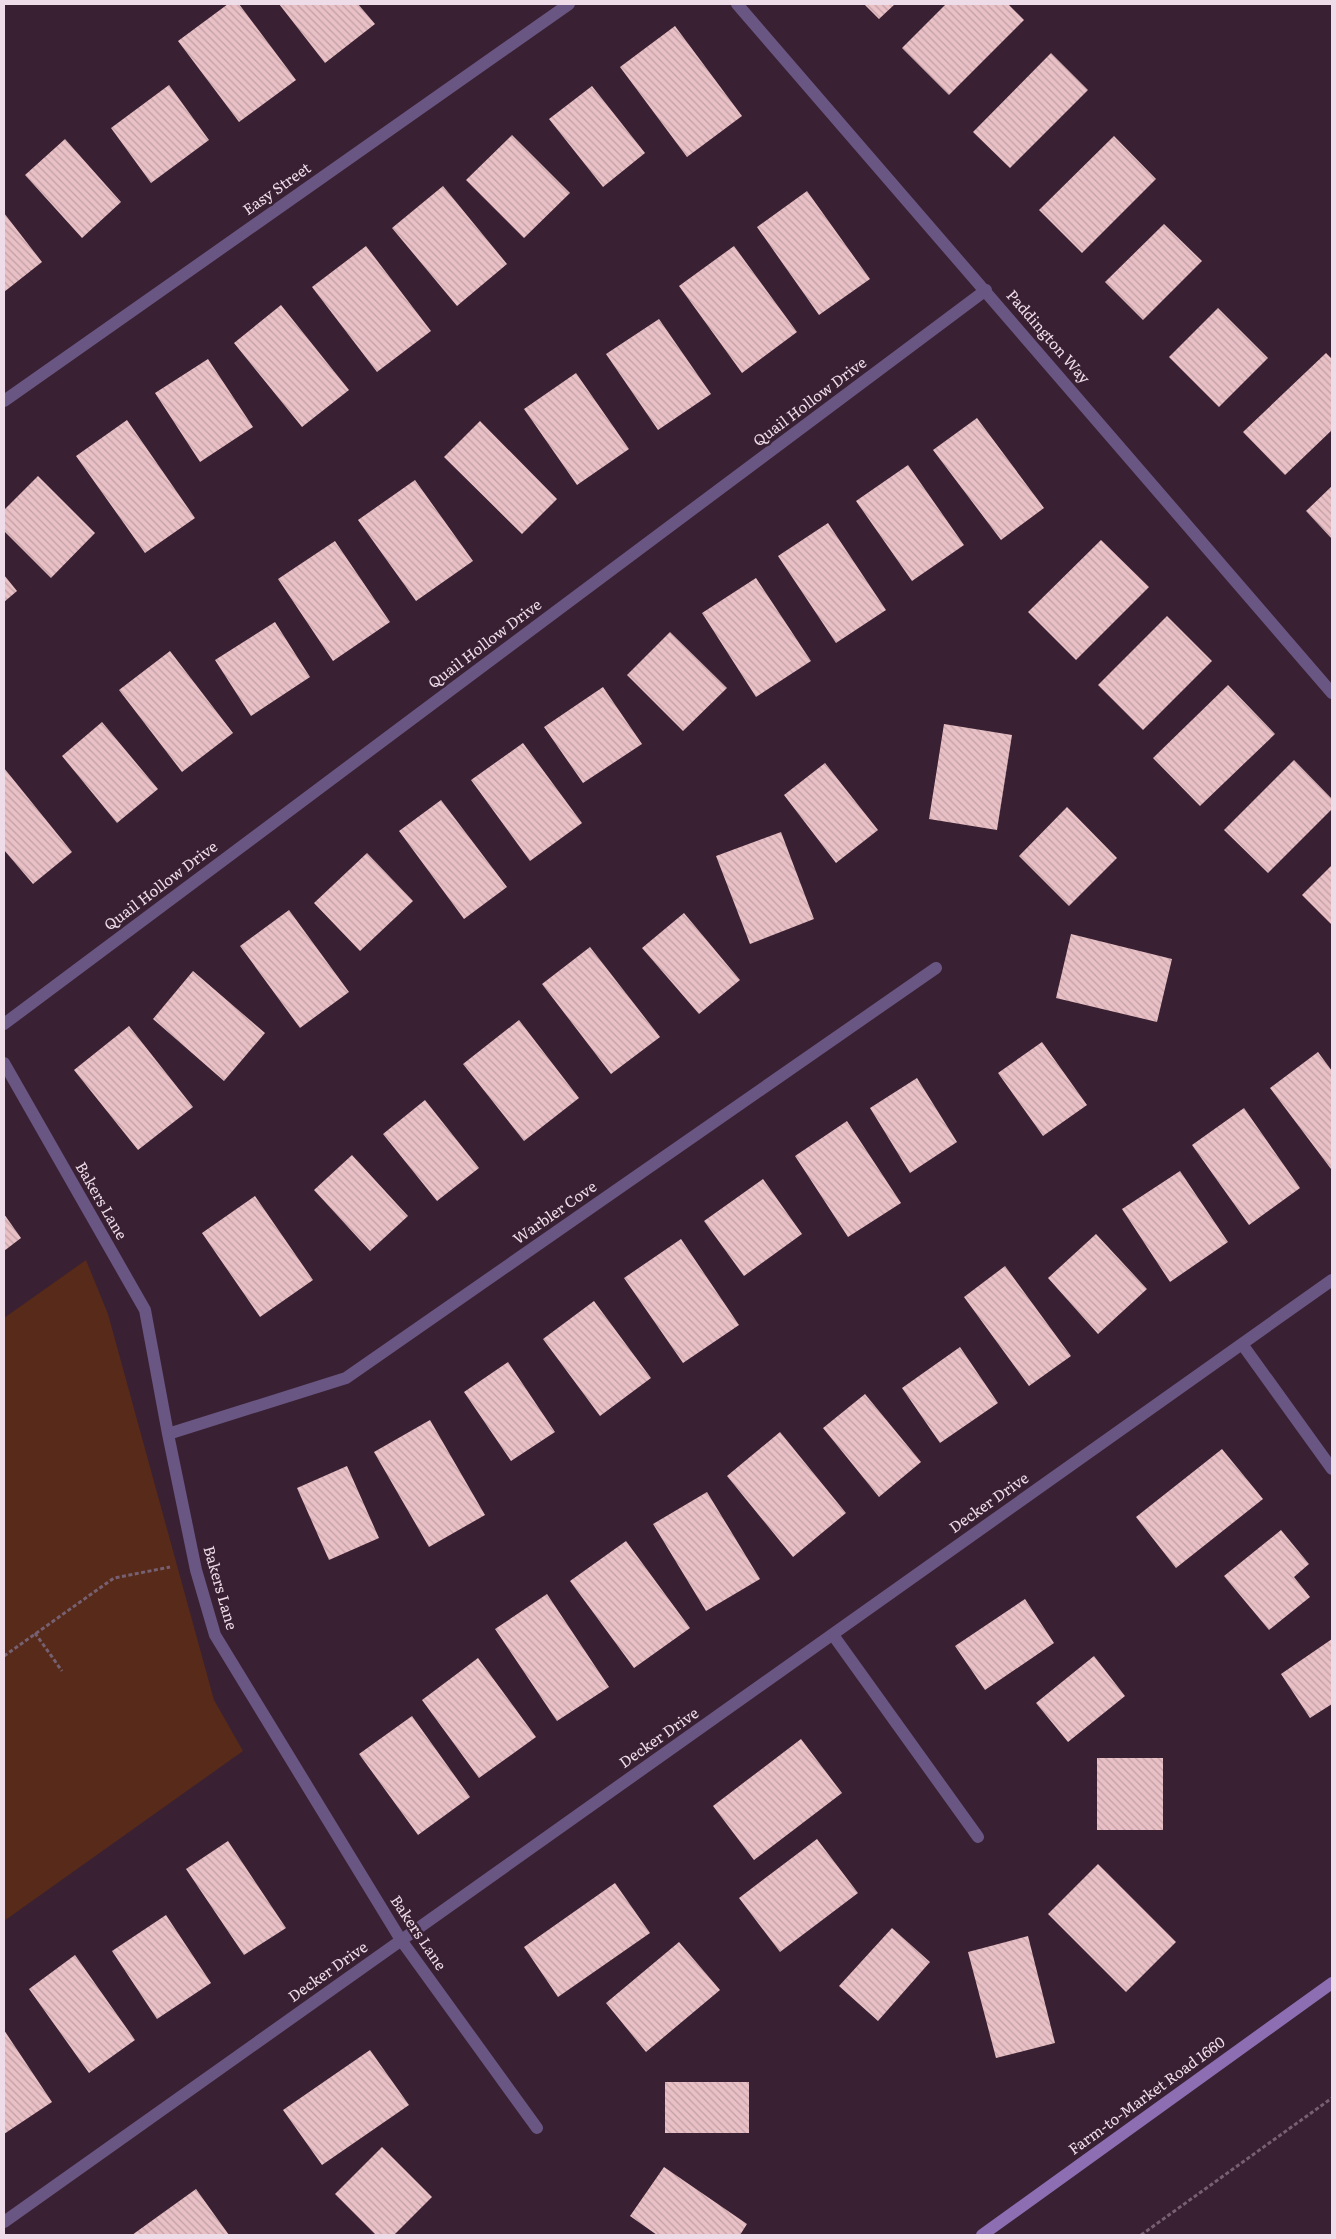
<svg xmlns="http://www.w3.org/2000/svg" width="1336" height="2239" font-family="Literata,serif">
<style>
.green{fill:#572a19}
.building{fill:url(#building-back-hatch)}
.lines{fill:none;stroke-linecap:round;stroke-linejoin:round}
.path{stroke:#766071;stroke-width:3;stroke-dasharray:4 2.5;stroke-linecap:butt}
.minor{stroke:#695682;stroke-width:12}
.secondary{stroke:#8d6eb3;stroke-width:12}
.labels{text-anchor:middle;stroke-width:5;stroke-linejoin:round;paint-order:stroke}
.street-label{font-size:15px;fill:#eedde9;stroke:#392033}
</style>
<defs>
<pattern id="building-back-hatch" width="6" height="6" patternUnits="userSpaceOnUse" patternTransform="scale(1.25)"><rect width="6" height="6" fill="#e9c0c5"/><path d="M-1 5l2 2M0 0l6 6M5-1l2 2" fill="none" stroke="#c0a0a5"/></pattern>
</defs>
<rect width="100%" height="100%" fill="#392033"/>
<path class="green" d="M86,1260L108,1314L214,1700L243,1751L4,1921V1318Z"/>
<path class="building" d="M228,4H239L296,80L239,122L178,41Z
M279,4H358L375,24L325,63Z
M864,4H895L879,19Z
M946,4H1008L1024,20L949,95L902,48Z
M675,26L742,116L687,157L620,67Z
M1051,53L1088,90L1010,168L973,132Z
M169,85L209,140L151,183L111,128Z
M592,86L645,153L603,187L549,119Z
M512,135L570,193L524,238L466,180Z
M1114,136L1156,179L1082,253L1039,210Z
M65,139L121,202L82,238L25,175Z
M443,186L507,264L457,306L392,228Z
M807,191L870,279L819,315L757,227Z
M4,213L42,262L4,292Z
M1164,224L1202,261L1143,320L1105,282Z
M366,246L431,331L377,372L312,287Z
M734,246L797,332L742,373L679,286Z
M281,305L349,390L302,427L234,343Z
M1218,308L1268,358L1219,407L1169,357Z
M659,319L711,394L658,430L606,354Z
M1326,353L1332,359V430L1285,475L1243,432Z
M208,359L253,427L200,462L155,393Z
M576,373L629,449L577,485L524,409Z
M977,418L1044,508L1001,540L933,450Z
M127,420L195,518L145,553L76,456Z
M480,421L557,499L522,534L444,457Z
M908,465L964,545L912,581L856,501Z
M38,476L95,533L51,578L4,531V510Z
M415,480L473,561L416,601L358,520Z
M1332,486V539L1306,511Z
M828,523L886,610L836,643L778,556Z
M1101,540L1149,587L1076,660L1028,612Z
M335,541L390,622L333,661L278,579Z
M4,575L17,591L4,602Z
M756,578L811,661L756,697L702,613Z
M1167,616L1212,661L1143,730L1098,685Z
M275,622L310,677L251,716L215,660Z
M670,632L727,688L683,731L627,675Z
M170,651L233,733L182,772L119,690Z
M1228,685L1275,734L1200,806L1153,758Z
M603,687L642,744L583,783L544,727Z
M102,722L158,789L117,823L62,756Z
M944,724L1012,735L997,830L929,819Z
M523,743L582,823L530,861L471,780Z
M1294,760L1332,799V809L1268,873L1224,830Z
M825,763L878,830L836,863L784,795Z
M4,768L72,852L33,884L4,850Z
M441,800L507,887L464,919L399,831Z
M1067,807L1117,858L1069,906L1019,856Z
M781,832L814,919L750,944L716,856Z
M367,853L413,901L360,951L314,903Z
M1332,865V925L1302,895Z
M289,910L349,992L300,1028L240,946Z
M684,913L740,980L699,1014L642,948Z
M1071,934L1172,959L1157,1022L1056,998Z
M590,947L660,1037L611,1074L542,984Z
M193,971L265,1033L224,1081L153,1019Z
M519,1020L579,1098L524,1141L463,1064Z
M129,1026L193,1107L138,1150L74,1070Z
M1042,1042L1087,1105L1043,1136L998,1073Z
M1318,1052L1332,1071L1331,1169L1270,1088Z
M917,1078L957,1142L910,1173L870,1108Z
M425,1100L479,1168L437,1201L383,1134Z
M1244,1108L1300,1188L1249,1225L1192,1145Z
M847,1121L901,1203L848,1237L795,1156Z
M352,1155L408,1216L370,1251L314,1190Z
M1180,1171L1228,1242L1170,1282L1122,1209Z
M763,1179L802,1234L744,1276L704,1221Z
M255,1196L313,1280L260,1317L202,1233Z
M4,1214L21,1238L4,1251Z
M1096,1234L1147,1289L1098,1334L1048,1278Z
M681,1239L739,1325L683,1363L624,1278Z
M1005,1266L1071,1356L1029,1386L964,1297Z
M594,1301L651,1378L600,1416L543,1339Z
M960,1347L998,1403L940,1443L902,1388Z
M508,1362L555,1432L511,1461L464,1392Z
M865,1394L921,1462L879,1497L823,1428Z
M430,1420L485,1515L429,1547L374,1452Z
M780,1432L846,1513L793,1557L727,1476Z
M1222,1449L1263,1499L1176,1568L1136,1517Z
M347,1466L379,1538L329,1560L297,1488Z
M707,1492L760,1579L706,1611L653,1524Z
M1281,1530L1309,1564L1294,1577L1310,1597L1269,1630L1224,1576Z
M626,1541L690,1628L634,1668L570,1581Z
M547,1594L609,1687L557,1721L495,1629Z
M1025,1599L1054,1643L985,1690L955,1646Z
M1332,1639V1704L1310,1718L1281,1674Z
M1094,1656L1125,1696L1068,1742L1036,1703Z
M478,1658L536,1737L479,1778L422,1700Z
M412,1716L470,1797L418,1835L359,1754Z
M801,1739L842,1793L754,1860L713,1806Z
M1097,1758H1163V1830H1097Z
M817,1839L858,1893L780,1952L739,1898Z
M228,1841L286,1928L244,1955L186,1869Z
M1098,1864L1176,1942L1126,1992L1048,1914Z
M615,1883L650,1933L558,1997L524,1947Z
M166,1915L211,1983L157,2019L112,1951Z
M892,1928L930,1962L878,2021L839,1986Z
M1028,1936L1055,2043L996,2058L968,1952Z
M679,1942L720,1990L646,2052L606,2003Z
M75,1955L135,2040L89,2073L29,1989Z
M4,2030L52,2102L4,2134Z
M370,2050L409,2105L322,2165L283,2110Z
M665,2082H749V2133H665Z
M382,2147L432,2197L394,2235H376L335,2194Z
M664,2167L747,2224L740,2235H657L630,2216Z
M196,2189L229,2235H132Z"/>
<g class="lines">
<path class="path" d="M35,1633L62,1671
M4,1656L114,1578L170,1567
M1141,2235L1332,2098"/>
<path class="minor" d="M737,4L1332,693
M4,401L569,4
M4,1024L986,290
M4,1063L145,1310L168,1434L196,1570L215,1635L401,1940L537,2128
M1242,1344L1332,1469
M168,1434L346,1378L936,968
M833,1635L978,1837
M4,2222L1332,1280"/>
<path class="secondary" d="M982,2235L1332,1983"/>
</g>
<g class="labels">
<g class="street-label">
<text transform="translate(277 189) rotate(-35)" y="5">Easy Street</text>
<text transform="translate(1048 337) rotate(49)" y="5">Paddington Way</text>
<text transform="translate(810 402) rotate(-37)" y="5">Quail Hollow Drive</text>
<text transform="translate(485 644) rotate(-37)" y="5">Quail Hollow Drive</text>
<text transform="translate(161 886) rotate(-37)" y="5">Quail Hollow Drive</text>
<text transform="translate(101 1201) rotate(60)" y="5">Bakers Lane</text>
<text transform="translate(555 1213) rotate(-35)" y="5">Warbler Cove</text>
<text transform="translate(989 1503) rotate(-35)" y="5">Decker Drive</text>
<text transform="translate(220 1588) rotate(74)" y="5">Bakers Lane</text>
<text transform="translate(659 1738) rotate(-35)" y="5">Decker Drive</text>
<text transform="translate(418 1933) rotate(56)" y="5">Bakers Lane</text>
<text transform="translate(328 1972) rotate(-35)" y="5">Decker Drive</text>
<text transform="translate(1147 2096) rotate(-36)" y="5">Farm-to-Market Road 1660</text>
</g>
</g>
<rect width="1336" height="2239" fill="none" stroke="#eedde9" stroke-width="10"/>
</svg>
